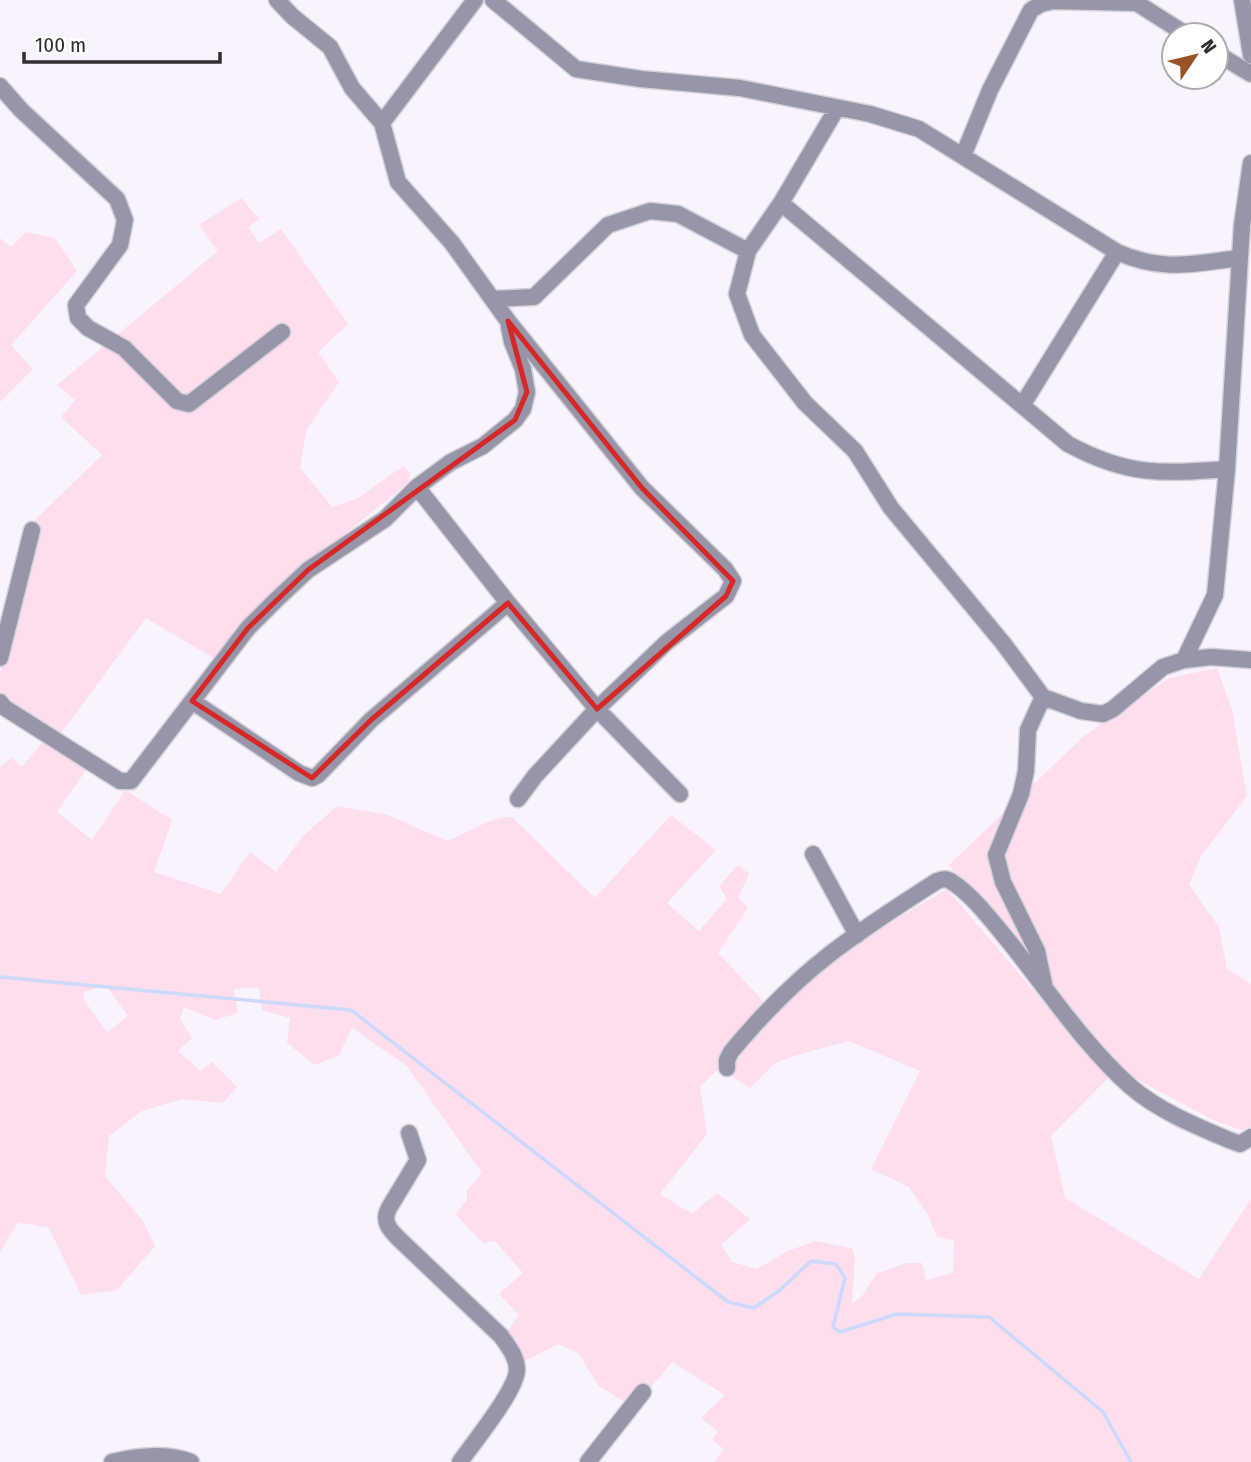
<svg xmlns="http://www.w3.org/2000/svg" width="1251" height="1462" font-family="'Fira Sans Condensed',sans-serif">
<style>
.green{fill:#feddec;fill-rule:evenodd}
.lines{fill:none;stroke-linecap:round;stroke-linejoin:round}
.stream{stroke:#cbdafb;stroke-width:3.5}
.street-casing{stroke:#d4d0d9;stroke-width:19}
.street{stroke:#9696a8;stroke-width:16}
.marked{fill:none;stroke:#d62828;stroke-width:5;stroke-linejoin:round}
</style>
<rect width="100%" height="100%" fill="#f8f3fe"/>
<path class="green" d="M241,198L259,219L248,227L259,243L281,229L348,324L318,352L339,382L306,431L300,468L332,507L357,499L403,466L410,472L409,482L280,587L213,658L146,618L59,736L4,700L0,689V674L35,520L102,455L61,417L75,400L57,385L218,251L199,225Z
M26,232L55,238L77,271L11,345L33,369L0,402V238L11,247Z
M1217,668L1232,710L1247,796L1201,856L1189,885L1219,927L1227,969L1251,984V1127L1241,1130L1213,1120L1133,1077L1110,1059L949,865L1083,737L1169,678Z
M50,741L86,770L57,812L92,840L125,790L172,820L154,872L221,894L250,852L276,872L303,836L337,806L388,815L447,841C469,833 489,817 512,817L595,898L671,815L716,850L667,903L699,931L727,899L719,886L738,865L749,874L738,898L748,908L718,953L764,1002L719,1068L700,1087L707,1134L660,1194L692,1214L717,1193L750,1219L721,1245L732,1262L757,1269L788,1251L815,1241L852,1248L855,1258L852,1304L863,1295L876,1274L906,1263H922L926,1280L953,1273L954,1240L937,1237L927,1213L909,1187L871,1169L920,1071L849,1041L797,1055L775,1063L750,1088L729,1074C742,1055 754,1033 770,1017C821,964 884,926 947,889L1108,1078L1051,1136L1065,1198L1199,1279L1251,1199V1462H714L724,1449L712,1440L718,1431L701,1418L725,1395L672,1362L646,1393L625,1402L599,1386L578,1353L558,1344L524,1361L506,1333L519,1315L499,1294L523,1273L495,1241L483,1243L455,1214L467,1200V1191L482,1173L407,1066L352,1028L339,1055L315,1065L287,1043L290,1018L262,1010L259,987L234,989L238,1013L215,1020L184,1007L180,1019L192,1038L178,1051L201,1071L212,1062L237,1087L223,1103L182,1099L142,1111L109,1136L105,1176L143,1221L155,1246L117,1290L81,1295L49,1228L18,1222L0,1252V767L11,758L22,767L41,744ZM106,986L128,1016L107,1032L84,1000V992Z"/>
<g class="lines">
<path class="stream" d="M0,977L351,1010L728,1302L754,1308L780,1290L811,1261L836,1264L845,1278L833,1327L840,1332L897,1314L989,1317L1103,1412L1131,1462"/>
<defs>
<path id="street" d="M277,0L292,16L330,47L352,88L382,123
M475,0L382,123L398,182L452,243L508,321L642,488L725,569L733,581L726,596L667,642L597,709L535,776L518,799
M493,0L576,69L641,79L740,88L870,114L919,129L1117,252C1162,272 1193,264 1239,258
M1132,0L1187,35
M1242,0L1251,55
M1216,53L1251,74
M0,86L21,110L117,199L125,220L120,245L76,305L78,318L88,328L124,348L177,401L189,404L282,332
M837,108L781,203L748,251L737,294L752,335L805,403L855,451L891,508L1003,643L1043,697L1081,711L1103,714L1113,709L1163,667L1184,660L1215,595L1227,469L1242,225L1251,163
M963,156L990,90L1031,10L1041,4L1053,1L1137,3
M781,203L1068,444C1127,476 1161,474 1227,469
M493,299L534,297L608,225L650,211L678,214L748,251
M1023,404L1117,252
M417,487L508,603L597,709L680,794
M0,658L32,530
M1184,660L1211,657L1251,660
M1043,697L1028,730L1026,771L1021,794L996,855L1003,882L1037,951L1044,984
M192,701L299,773L312,778L318,775L371,720L508,603
M0,702L5,708L120,781H131L248,628L276,600L308,570L385,519L417,487L451,462L483,446L515,420L523,409L527,392L523,369L512,342L509,327
M813,854L857,935
M727,1068V1060L731,1052C760,1017 794,982 830,954C865,927 901,904 937,881C943,879 947,878 952,882C973,895 995,925 1011,944C1049,992 1085,1046 1131,1087C1159,1111 1196,1126 1229,1140L1240,1144L1251,1137
M409,1133L418,1160L389,1208C382,1221 389,1229 398,1238L501,1336C508,1346 517,1357 517,1370C516,1391 473,1443 460,1462
M112,1462C137,1456 167,1452 191,1462
M588,1462L643,1392"/>
</defs>
<use href="#street" class="street-casing"/>
<use href="#street" class="street"/>
</g>
<path class="marked" d="M508,321L642,488L733,581L726,596L597,709L508,603L371,720L312,778L192,701L248,628L308,570L515,420L527,392Z"/>
<g transform="translate(1195 56) rotate(55)"><circle r="33" fill="#ffffff" stroke="#acabad" stroke-width="2"/>
<path d="M0-5L12 26L0 18L-12 26Z" fill="#985328"/>
<text y="-10" font-size="19" font-weight="bold" text-anchor="middle" fill="#302e32">N</text>
</g>
<path d="M24 52v10h196v-10" fill="none" stroke="#302e32" stroke-width="3.5"/>
<text x="35" y="52" font-size="21" fill="#302e32" stroke="#ffffff" stroke-width="5" paint-order="stroke">100 m</text>
</svg>
